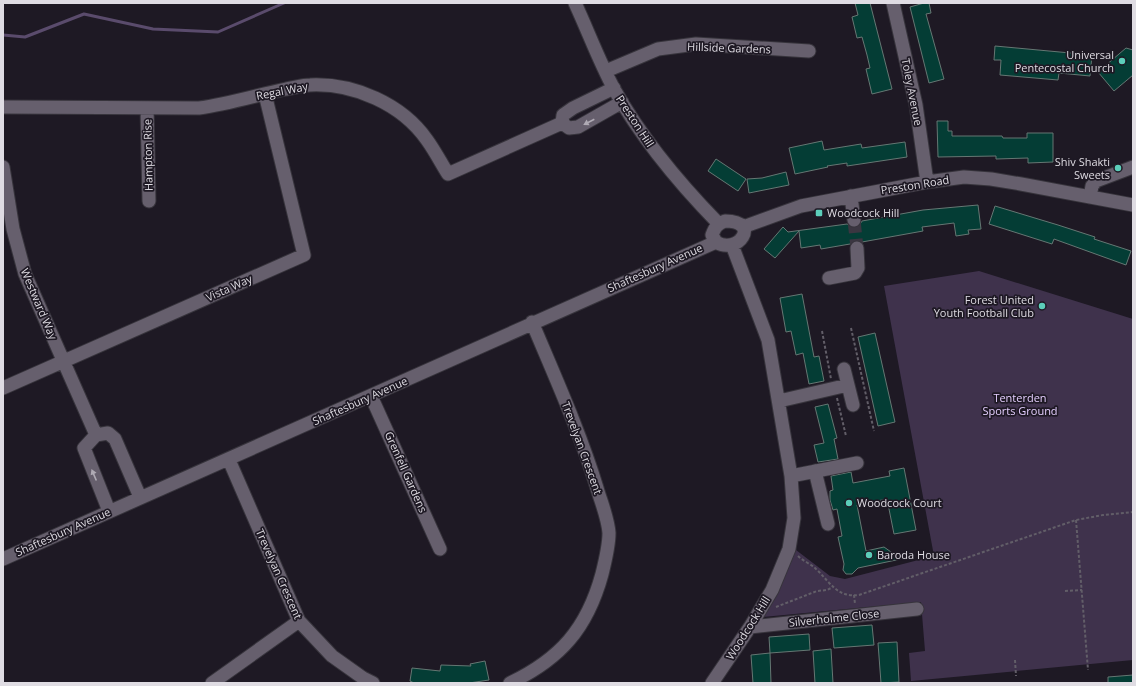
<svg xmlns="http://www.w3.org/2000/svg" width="1136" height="686" font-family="'Open Sans',sans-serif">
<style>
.green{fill:#3f324c}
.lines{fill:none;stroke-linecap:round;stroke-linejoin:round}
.stream{stroke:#5a4b6c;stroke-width:3}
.building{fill:#043d35;stroke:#657773}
.minor-tunnel{stroke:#3b3641;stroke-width:13;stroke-dasharray:13 6;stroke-linecap:butt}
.minor-casing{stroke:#37343c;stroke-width:15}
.path{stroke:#625e68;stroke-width:2;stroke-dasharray:3 2;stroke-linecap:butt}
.minor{stroke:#665f6d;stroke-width:13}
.oneway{fill:#afaab4}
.poi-dot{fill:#5cceba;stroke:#1e1924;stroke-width:1.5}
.labels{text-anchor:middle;stroke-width:3.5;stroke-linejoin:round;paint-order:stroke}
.street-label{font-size:11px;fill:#dfdce3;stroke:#1e1924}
.poi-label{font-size:11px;fill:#dfdce3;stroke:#1e1924;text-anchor:end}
.park-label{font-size:11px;fill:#e3cdfd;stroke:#1e1924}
</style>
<rect width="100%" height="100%" fill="#1e1924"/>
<path class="green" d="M979,271L1133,319V660L911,681L909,653L925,651L921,602L763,617L796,550L830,576L845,579L934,556L884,286Z"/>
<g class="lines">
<path class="stream" d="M3,35L25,37L84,14L153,29L218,32L284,3"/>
</g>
<path class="building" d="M855,3H870L892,89L872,94L866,69L870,68L867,55L862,37L857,38L852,17L858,15Z
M924,3H929L931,13L926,14L944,79L929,83L910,7Z
M995,46L1092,55L1090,76L1059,73L1058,80L1000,75L1001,60H994Z
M1126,48L1133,50V75L1114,91L1098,72Z
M937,121H948V131H952V136H1002L1003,138H1027V133H1053V162L1028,163V158L996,159V156L938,157Z
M822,141L824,150L861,144L862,148L905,142L907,157L847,166V163L827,166L828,167L795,174L789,148Z
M716,159L746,179L738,191L708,171Z
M786,172L789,185L749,193L747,179L762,178Z
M978,205L981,229L968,230L969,234L956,236L954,223L922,227L923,231L862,242L856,240L850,244L821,249L820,245L801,248L799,231L775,258L764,249L783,227L788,232L847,224L855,228L859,226L862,221L923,210Z
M995,206L1058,225L1095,237L1094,239L1131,251L1126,265L1054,239L1052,244L989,224Z
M802,294L814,357L819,356L824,381L809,384L803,353L796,355L791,331L786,332L780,298Z
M875,333L895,422L878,426L858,337Z
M828,404L837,438L834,439L838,459L818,462L814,445L824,443L815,407Z
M904,468L916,530L894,534L887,499L857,505L866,551L884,547L901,559L858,568L852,574H846L843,570L844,564L838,537L842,536L837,509L833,510L830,500V491L833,490L831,476L851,472L853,483L890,476L889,471Z
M872,625L874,645L834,648L832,628Z
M809,634L810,650L770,653L769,637Z
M897,642L899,682L881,683L878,643Z
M831,649L833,683H815L813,651Z
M770,653L771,683H753L751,655Z
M485,661L489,680L469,683H414L410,681L412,668L440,671L441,665L471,666L470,664Z
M1133,675V683H1108V677Z"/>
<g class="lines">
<path class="minor-tunnel" d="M854,220L857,248"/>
<defs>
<path id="minor" d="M575,3C588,31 599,61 614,89C642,139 678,182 718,223
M893,3L916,105L927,182
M606,71L658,49L696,44L809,51
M614,88L573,108L563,115L562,123L569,128L578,127L622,102
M3,107L199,108C229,104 257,95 286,89C294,88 302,85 310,85C354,83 402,104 427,140C435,151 441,163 448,174L562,123
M147,108L149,201
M3,167L13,229L25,274L96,435
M851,196L854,220
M1090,197L1092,186L1096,181L1133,167
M725,221C762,221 738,256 716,242L712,235C715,227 717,224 725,221Z
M743,227L801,206L927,182L964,177L991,179L1021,184L1133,205
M829,278L855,273L858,268L857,248
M844,369L853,405
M3,388L304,255L265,94
M371,396L440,549
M779,401L848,385
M229,460L299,621L332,656L363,678L373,683
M815,471L828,524
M791,476L857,463
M109,511L84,448L96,435L108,433L115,439L140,497
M3,559L716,242
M750,627L917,609
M212,683L299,621
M510,683C560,659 587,629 602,574C605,562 609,546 609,533C608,518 601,502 597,488C580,432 555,377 532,322
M712,683L750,627L772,590L789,549L794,518L791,476L768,340L732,245"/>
</defs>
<use href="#minor" class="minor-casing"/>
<path class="path" d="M851,328L874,431
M822,331L831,379
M837,398L846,436
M1076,520L1088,670
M798,556C803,561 811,564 816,569C830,582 837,598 859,595L1076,520L1103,515L1133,512
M1065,591L1082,590
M854,595L855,604
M776,607L817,591L827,590L833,587
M1015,660L1016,676"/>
<use href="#minor" class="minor"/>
</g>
<defs><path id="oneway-solid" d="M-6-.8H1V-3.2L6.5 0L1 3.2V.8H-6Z"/></defs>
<g class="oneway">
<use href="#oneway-solid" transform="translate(589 122) rotate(153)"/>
<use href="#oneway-solid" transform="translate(94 475) rotate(-113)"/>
</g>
<g class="poi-dot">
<circle cx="1122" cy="61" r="4"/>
<circle cx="1118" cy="168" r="4"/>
<rect x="815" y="209" width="8" height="8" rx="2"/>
<circle cx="1042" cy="306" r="4"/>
<circle cx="849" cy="503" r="4"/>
<circle cx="869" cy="555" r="4"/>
</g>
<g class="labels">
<g class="street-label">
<text transform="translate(729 48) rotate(2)" y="4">Hillside Gardens</text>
<text transform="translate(282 91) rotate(-11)" y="4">Regal Way</text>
<text transform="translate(912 92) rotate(79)" y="4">Toley Avenue</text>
<text transform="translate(635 121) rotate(57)" y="4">Preston Hill</text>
<text transform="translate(148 155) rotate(-91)" y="4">Hampton Rise</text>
<text transform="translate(915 185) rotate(-9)" y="4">Preston Road</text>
<text transform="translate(655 268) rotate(-24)" y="4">Shaftesbury Avenue</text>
<text transform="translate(229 288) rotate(-24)" y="4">Vista Way</text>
<text transform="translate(39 304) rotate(67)" y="4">Westward Way</text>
<text transform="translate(360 401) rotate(-24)" y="4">Shaftesbury Avenue</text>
<text transform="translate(582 448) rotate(70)" y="4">Trevelyan Crescent</text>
<text transform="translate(406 472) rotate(66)" y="4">Grenfell Gardens</text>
<text transform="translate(63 532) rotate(-24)" y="4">Shaftesbury Avenue</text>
<text transform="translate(279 574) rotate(66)" y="4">Trevelyan Crescent</text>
<text transform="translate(834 618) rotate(-6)" y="4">Silverholme Close</text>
<text transform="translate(748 628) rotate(-58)" y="4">Woodcock Hill</text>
</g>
<g class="poi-label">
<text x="1114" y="59">Universal<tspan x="1114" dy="13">Pentecostal Church</tspan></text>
<text x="1110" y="166">Shiv Shakti<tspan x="1110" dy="13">Sweets</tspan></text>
<text x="827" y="217" text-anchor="start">Woodcock Hill</text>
<text x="1034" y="304">Forest United<tspan x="1034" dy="13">Youth Football Club</tspan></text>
<text x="857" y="507" text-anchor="start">Woodcock Court</text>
<text x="877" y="559" text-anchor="start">Baroda House</text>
</g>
<g class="park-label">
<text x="1020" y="402">Tenterden<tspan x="1020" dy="13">Sports Ground</tspan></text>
</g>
</g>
<rect width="1136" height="686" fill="none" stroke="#dfdce3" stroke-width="8"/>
</svg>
